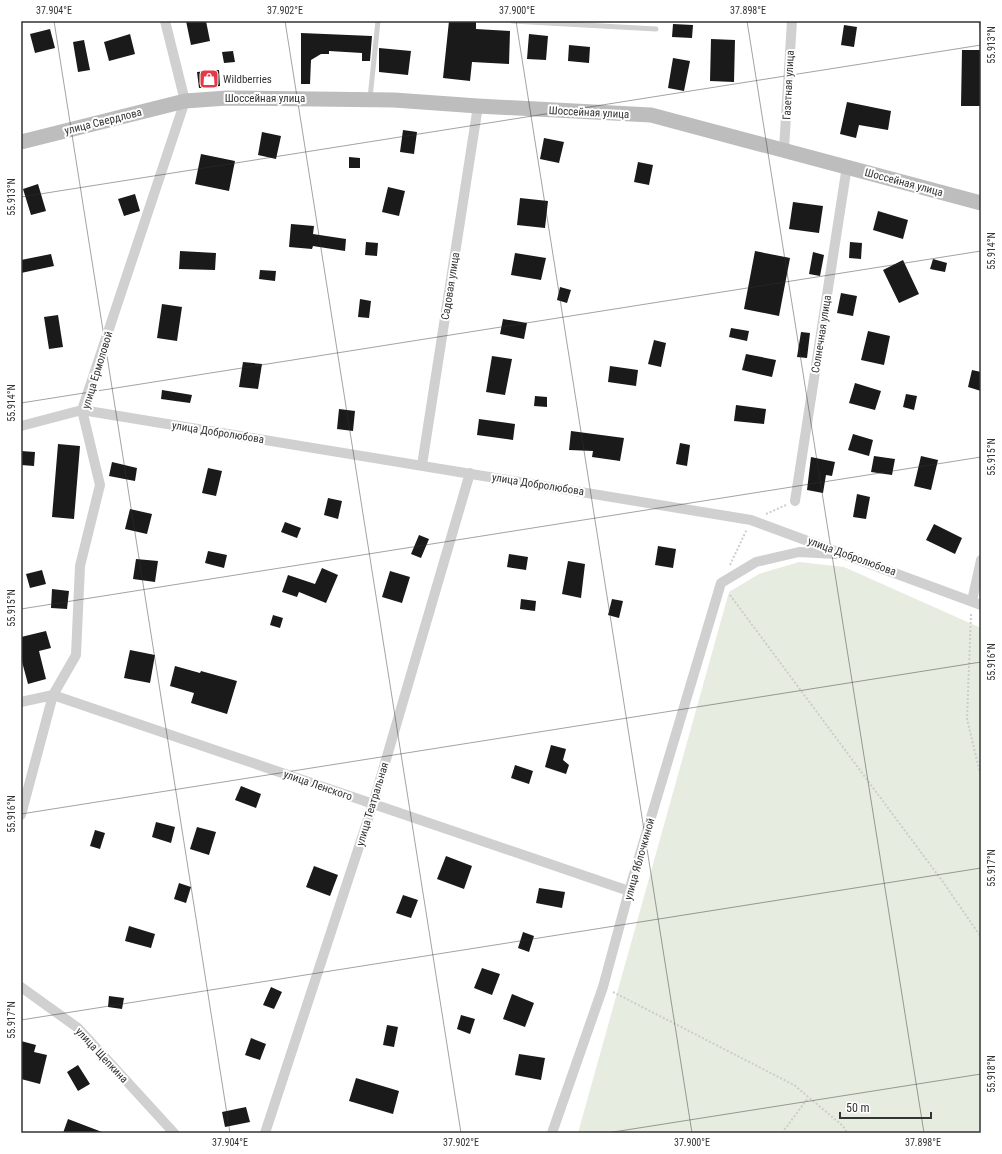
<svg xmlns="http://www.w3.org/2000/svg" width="1002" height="1154" font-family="'Roboto Condensed',sans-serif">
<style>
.green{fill:#e6ecdf}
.building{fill:#1a1a1a}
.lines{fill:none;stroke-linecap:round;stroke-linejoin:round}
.path{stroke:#cdcdcd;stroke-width:2;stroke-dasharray:2 2;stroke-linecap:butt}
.service{stroke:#d0d0d0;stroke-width:5}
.minor{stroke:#d0d0d0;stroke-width:10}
.secondary{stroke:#bdbdbd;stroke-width:15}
.ticks{fill:none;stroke:#333;stroke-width:1;stroke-opacity:0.45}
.labels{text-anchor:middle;stroke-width:4;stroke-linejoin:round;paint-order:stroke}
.poi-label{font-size:11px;fill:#333;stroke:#fff;text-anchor:start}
.street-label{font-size:11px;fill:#333;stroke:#fff}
.neatline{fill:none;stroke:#333;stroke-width:1.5}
.ticks-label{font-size:10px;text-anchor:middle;fill:#333}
</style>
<rect width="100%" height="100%" fill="#fff"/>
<path class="green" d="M799,562L844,567L981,628V1133H578L729,592L759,574Z"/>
<path class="building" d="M186,21H206L210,41L191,45Z
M449,21L476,22V29L510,31L509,64L472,62L470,81L443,78Z
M673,24L693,25L692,38L672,37Z
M844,25L857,27L854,47L841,45Z
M50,29L55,48L35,53L30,34Z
M301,33L372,36L370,61H362V53L329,51V54H321L311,60L310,84H301Z
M130,34L135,54L109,61L104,42Z
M529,34L548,36L546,60L527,59Z
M711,39L735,40L734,82L710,81Z
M84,40L90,70L78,72L73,42Z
M569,45L590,47L589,63L568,61Z
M379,48L411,51L408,75L379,72Z
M962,50H981V106H961Z
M233,51L235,62L224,63L222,52Z
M673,58L690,61L684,91L668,88Z
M219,70L220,86L199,88L197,72Z
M847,102L891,111L888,130L859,125L856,138L840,134Z
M403,130L417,132L414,154L400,152Z
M262,132L281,136L276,159L258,155Z
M544,138L564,142L559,163L540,159Z
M201,154L235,161L229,191L195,184Z
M349,157L360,158V168H349Z
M638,162L653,165L649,185L634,182Z
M38,184L46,211L31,215L23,189Z
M388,187L405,191L399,216L382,212Z
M135,194L140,211L124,216L118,199Z
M520,198L548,201L545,228L517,225Z
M793,202L823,206L819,233L789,229Z
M878,211L908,220L903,239L873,230Z
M291,224L314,226L313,234L346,239L345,251L313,246L312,249L289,247Z
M366,242L378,243L377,256L365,255Z
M850,242L862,243L861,259L849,258Z
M180,251L216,253L215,270L179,269Z
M755,251L790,258L779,316L744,309Z
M813,252L824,255L820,276L809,274Z
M515,253L546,258L541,280L511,275Z
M51,254L54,266L21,273V260Z
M933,259L947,263L945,272L930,269Z
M903,260L919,294L899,303L883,270Z
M260,270L276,271L275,281L259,279Z
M560,287L571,290L567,303L557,300Z
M841,293L857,296L853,316L837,313Z
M360,299L371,301L369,318L358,317Z
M162,304L182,307L177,341L157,338Z
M58,315L63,347L49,349L44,317Z
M503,319L527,323L524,339L500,334Z
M731,328L749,331L747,341L729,337Z
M868,331L890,336L884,365L861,360Z
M801,332L810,333L807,358L797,357Z
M654,340L666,343L661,367L648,364Z
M746,354L776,360L772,377L742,370Z
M492,356L512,359L505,395L486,392Z
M243,362L262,364L258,389L239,387Z
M610,366L638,370L636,386L608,382Z
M972,370L981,372V391L968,387Z
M855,383L881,391L875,410L849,403Z
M162,390L192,395L190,403L161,399Z
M906,394L917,396L914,410L903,407Z
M535,396L547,397V407L534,406Z
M736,405L766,409L764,424L734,421Z
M339,409L355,411L353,431L337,429Z
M479,419L515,424L513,440L477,435Z
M571,431L624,438L620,461L592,457L593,451L569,450Z
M853,434L873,440L869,456L848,450Z
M680,443L690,445L687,466L676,464Z
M58,444L80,446L74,519L52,517Z
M21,451L35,452L34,466L21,465Z
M874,456L895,459L892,475L871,472Z
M921,456L938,460L931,490L914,486Z
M811,457L835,462L832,476L826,475L823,493L807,490Z
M112,462L137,468L135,481L109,476Z
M208,468L222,471L216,496L202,493Z
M857,494L870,497L866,519L853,517Z
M328,498L342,501L338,519L324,515Z
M130,509L152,514L147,534L125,529Z
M285,522L301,528L297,538L281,532Z
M934,524L962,538L955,554L926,540Z
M419,535L429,539L421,558L411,554Z
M658,546L676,549L673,568L655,565Z
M208,551L227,555L224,568L205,563Z
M509,554L528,557L526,570L507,567Z
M136,559L158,561L155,582L133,579Z
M568,561L585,564L581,598L562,594Z
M322,568L338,575L326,603L299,592L297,597L282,592L288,575L315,584Z
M42,570L46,584L30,588L26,574Z
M390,571L410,577L402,603L382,597Z
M52,589L69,591L67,609L51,608Z
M521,599L536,601L535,611L520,609Z
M612,599L623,601L619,618L608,615Z
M273,615L283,618L280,628L270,625Z
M46,631L51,648L39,651L46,679L28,684L21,658V637Z
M130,650L155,655L150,683L124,678Z
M175,666L200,673L201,671L237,681L227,714L191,703L194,693L170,686Z
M551,745L566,749L563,760L569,765L566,774L545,767Z
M515,765L533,771L529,784L511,778Z
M241,786L261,794L256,808L235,800Z
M156,822L175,827L171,843L152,837Z
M197,827L216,832L209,855L190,849Z
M95,830L105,833L100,849L90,846Z
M446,856L472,866L464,889L437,879Z
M314,866L338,875L330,896L306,887Z
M179,883L191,887L186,903L174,899Z
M539,888L565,892L562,908L536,903Z
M403,895L418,900L411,918L396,913Z
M129,926L155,934L151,948L125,941Z
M523,932L534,936L529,952L518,948Z
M482,968L500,974L492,995L474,988Z
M271,987L282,992L274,1009L263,1005Z
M512,994L534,1003L525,1027L503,1019Z
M109,996L124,998L122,1009L108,1007Z
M461,1015L475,1019L470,1034L457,1029Z
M387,1025L398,1027L394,1047L383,1045Z
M251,1038L266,1044L260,1060L245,1055Z
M21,1041L36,1045L34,1052L47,1055L40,1084L21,1079Z
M519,1054L545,1058L541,1080L515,1075Z
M78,1065L90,1084L78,1091L67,1072Z
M356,1078L399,1091L393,1114L349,1101Z
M246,1107L250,1122L225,1127L222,1112Z
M68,1119L102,1132V1133H63Z"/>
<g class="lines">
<path class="path" d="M766,514L786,505
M730,565L747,529
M730,595L943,882L981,937
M971,614L967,719L981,777
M613,992L794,1085L843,1126L847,1133
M782,1133L808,1098"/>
<path class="service" d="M512,21L656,29
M370,98L378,21"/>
<path class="minor" d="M784,149L792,21
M21,426L82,410L751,520L981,605
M422,465L478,106
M795,501L847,166
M972,601L981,560
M21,702L53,695L629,891
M21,815L53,695L76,655L80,566L100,485L82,410L185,101L165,21
M21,987L78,1028L174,1133
M265,1133L373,804L470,473
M552,1133L603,987L629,891L721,583L756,562L799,552L836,554"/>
<path class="secondary" d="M21,142L185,101L227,98L394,100L478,106L651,115L981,203"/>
</g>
<path class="ticks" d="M54,21L230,1133M285,21L461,1133M516,21L692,1133M747,21L924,1133M979,21L981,36M21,197L981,45M21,403L981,251M21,609L981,457M21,814L981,662M21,1020L981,868M607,1133L981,1074"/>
<defs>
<symbol id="shop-square" viewBox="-11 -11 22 22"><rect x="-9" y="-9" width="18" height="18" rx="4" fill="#e63946" stroke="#fff"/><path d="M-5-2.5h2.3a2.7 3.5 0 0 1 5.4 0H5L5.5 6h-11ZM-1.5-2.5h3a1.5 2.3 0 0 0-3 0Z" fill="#fff"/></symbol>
</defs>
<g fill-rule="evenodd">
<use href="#shop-square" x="198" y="68" width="22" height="22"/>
</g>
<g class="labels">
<g class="poi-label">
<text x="223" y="83">Wildberries</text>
</g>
<g class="street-label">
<text transform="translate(788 85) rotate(-87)" y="4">Газетная улица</text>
<text x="265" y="102">Шоссейная улица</text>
<text transform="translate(589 112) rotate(3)" y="4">Шоссейная улица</text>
<text transform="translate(103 121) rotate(-14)" y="4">улица Свердлова</text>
<text transform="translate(904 182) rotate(15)" y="4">Шоссейная улица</text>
<text transform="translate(450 286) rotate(-81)" y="4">Садовая улица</text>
<text transform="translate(821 334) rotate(-81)" y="4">Солнечная улица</text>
<text transform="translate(97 370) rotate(-73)" y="4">улица Ермоловой</text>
<text transform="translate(218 432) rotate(9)" y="4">улица Добролюбова</text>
<text transform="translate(538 484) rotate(9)" y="4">улица Добролюбова</text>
<text transform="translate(852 556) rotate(20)" y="4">улица Добролюбова</text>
<text transform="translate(318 785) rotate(19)" y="4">улица Ленского</text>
<text transform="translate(372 804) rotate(-73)" y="4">улица Театральная</text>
<text transform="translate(639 859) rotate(-74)" y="4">улица Яблочкиной</text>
<text transform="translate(102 1055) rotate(47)" y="4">улица Щепкина</text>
</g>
</g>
<rect width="1002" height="1154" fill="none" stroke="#ffffff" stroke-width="44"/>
<path d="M840 1112v6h91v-6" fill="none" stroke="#333333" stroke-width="2"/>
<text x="846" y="1112" font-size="12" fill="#333333" stroke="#ffffff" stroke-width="3" paint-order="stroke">50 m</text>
<rect x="22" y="22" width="958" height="1110" class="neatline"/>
<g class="ticks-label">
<text x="54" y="14">37.904°E</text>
<text x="285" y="14">37.902°E</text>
<text x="517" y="14">37.900°E</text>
<text x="748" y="14">37.898°E</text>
<text transform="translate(991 45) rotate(-90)" y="4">55.913°N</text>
<text transform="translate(11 197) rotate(-90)" y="4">55.913°N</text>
<text transform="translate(991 251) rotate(-90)" y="4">55.914°N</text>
<text transform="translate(11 403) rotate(-90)" y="4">55.914°N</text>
<text transform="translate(991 457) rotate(-90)" y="4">55.915°N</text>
<text transform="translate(11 608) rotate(-90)" y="4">55.915°N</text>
<text transform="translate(991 662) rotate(-90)" y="4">55.916°N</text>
<text transform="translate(11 814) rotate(-90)" y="4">55.916°N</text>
<text transform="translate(991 868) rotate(-90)" y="4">55.917°N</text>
<text transform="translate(11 1020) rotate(-90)" y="4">55.917°N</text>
<text transform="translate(991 1074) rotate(-90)" y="4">55.918°N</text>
<text x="230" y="1146">37.904°E</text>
<text x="461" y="1146">37.902°E</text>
<text x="692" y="1146">37.900°E</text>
<text x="923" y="1146">37.898°E</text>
</g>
</svg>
